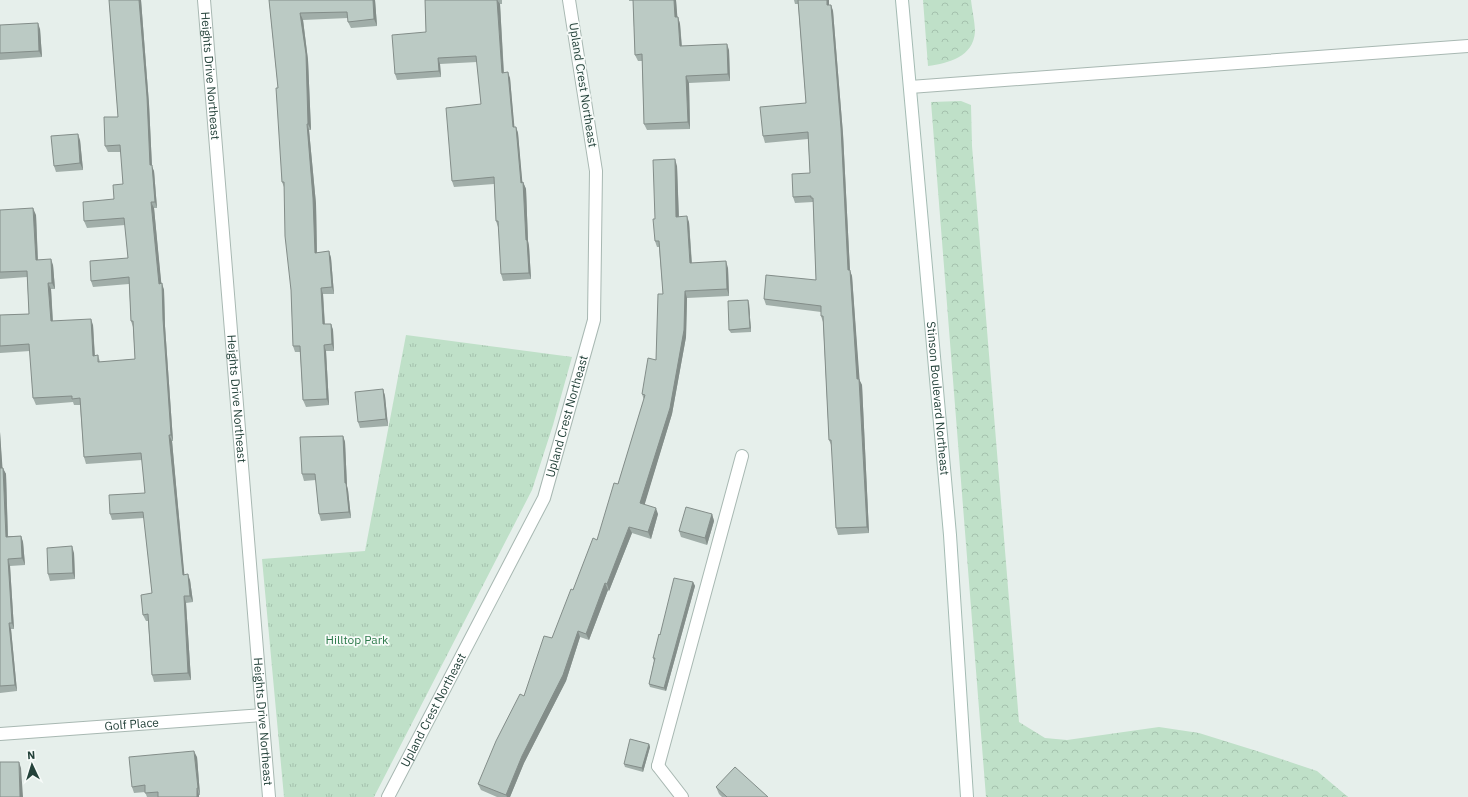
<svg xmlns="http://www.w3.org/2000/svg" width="1468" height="797" font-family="'IBM Plex Sans',sans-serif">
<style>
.forest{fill:url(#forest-crowns)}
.park{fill:url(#park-tufts)}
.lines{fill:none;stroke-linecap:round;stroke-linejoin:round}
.lane-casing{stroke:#a8b8b2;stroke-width:14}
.street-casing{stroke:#a8b8b2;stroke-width:14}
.secondary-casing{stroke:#a4bbb3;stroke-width:14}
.lane{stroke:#fff;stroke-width:12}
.street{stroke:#fff;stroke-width:12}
.secondary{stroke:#fff;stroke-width:12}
.wall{fill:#a1aea9}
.shaded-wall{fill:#838d89}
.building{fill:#bbcac4;stroke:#838d89}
.labels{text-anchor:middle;stroke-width:3.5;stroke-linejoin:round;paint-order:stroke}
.street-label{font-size:12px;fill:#24423a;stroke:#f7fbf9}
.park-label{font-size:12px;fill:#2d7a4b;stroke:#f7fbf9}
</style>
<defs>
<pattern id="forest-crowns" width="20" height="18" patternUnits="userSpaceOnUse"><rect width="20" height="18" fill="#bfe0c8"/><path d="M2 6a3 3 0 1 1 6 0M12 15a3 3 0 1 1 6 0" fill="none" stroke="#a4c1ad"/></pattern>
<pattern id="park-tufts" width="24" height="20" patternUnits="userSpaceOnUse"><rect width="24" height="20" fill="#bfe0c8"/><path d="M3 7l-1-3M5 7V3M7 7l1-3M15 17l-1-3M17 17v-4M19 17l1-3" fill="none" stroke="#a4c1ad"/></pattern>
</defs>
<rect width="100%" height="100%" fill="#e6efeb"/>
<path class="forest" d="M923,0H971C972,10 975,22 975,32C973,57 949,63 928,66Z
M961,101L971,105L972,146L1019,722L1045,738L1067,740L1159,727L1199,733L1260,752L1317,771L1348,797H986L931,102Z"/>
<path class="park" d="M406,335L572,357L553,425L532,490L374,797H284L262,559L365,551Z"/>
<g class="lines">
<defs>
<path id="lane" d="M910,87L1468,46
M658,766L742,456"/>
<g id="street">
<path id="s1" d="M204,0L269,797"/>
<path id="s2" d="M0,734L262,715"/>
<path d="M658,766L682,797"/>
<path id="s3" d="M388,797L544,498L594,320L596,171L569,0"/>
</g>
<g id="secondary">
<path id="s4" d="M902,0L950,535L967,797"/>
</g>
</defs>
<use href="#lane" class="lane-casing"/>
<use href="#street" class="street-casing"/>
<use href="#secondary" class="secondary-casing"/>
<use href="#lane" class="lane"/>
<use href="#street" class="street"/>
<use href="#secondary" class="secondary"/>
</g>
<path class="wall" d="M109,0H141L149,104L152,167L154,171L157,208H154L161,283L164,290L165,326L173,441H172L184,574L190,580L193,602L186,603L191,680L154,682L152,675L148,621H146L143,615L152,593L144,518L112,520L110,514L145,493L142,460L86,464L84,457L80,405H74L73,402L36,405L33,398L30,351L0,353V315L29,314L27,277L0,279V210L36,215L38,260L53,265L55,289H51L53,321L93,325L95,356L98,355L100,362L135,359L133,327L131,321L129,284L93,287L91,281L128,258L125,225L87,228L84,221L114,199L123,184L121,152H108L105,146L118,117Z
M269,0H375L377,26L351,28L348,22V18L303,20L308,60L311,130H309L316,204L317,253L329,251L331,258L334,294H323L325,324H331L333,330L334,351H326L329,405L306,407L303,400L300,352H295L293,346L291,290L284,187L282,182L278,88Z
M425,0H502V4H500L504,73L510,78L514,127H516L518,133L522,183L523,182L526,189L528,241L529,246L531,279L503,281L501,274L499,227H498L496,221L494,184L454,187L452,181L481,104L477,62L440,64L441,77L397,80L395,74L426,32Z
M629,0H676L677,17H678L680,24L682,46L729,50L730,81L689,83L690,129L647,130L644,124L642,61H638L635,55L633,1H629Z
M794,0H829V5H831L833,11L843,134L850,271L852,276L859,379L862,385L869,533L838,535L836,528L832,447L829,440L823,322L821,316V312L766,305L764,299L816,280L813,202L795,203L793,197L810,173L808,139L765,143L763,136L806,103L798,4H795Z
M0,25L40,29L42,57L0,60Z
M80,140L83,170L56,172L54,166Z
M677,166L679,217L689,222L692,263L728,268L729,296L687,298L686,337L672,414L644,505L658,514L651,539L632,533L609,591L608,590L589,640L580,637L566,681L524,763L510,797H497L481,790L478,784L524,696L552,638L573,590L597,540L618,484L644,400L642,394L656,360L663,294L659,247H657L655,241V219Z
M749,303L751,332L731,333L729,330Z
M383,389L385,396L388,426L360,428L358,422Z
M0,432L2,468L6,474L8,536H21L23,542L25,565L10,566L14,629H11L17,691L0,693Z
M343,436L345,442L347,486L348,490L351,518L321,521L319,514L316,480L304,481L302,474Z
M712,514L714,521L707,545L681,537L679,531Z
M74,553L75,579L50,581L48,574Z
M693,582L695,586L666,691L650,687L649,684L654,661L653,658L660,635Z
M649,744L650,747L643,772L625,767L624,764Z
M197,757L200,795H199V797H147L145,792L134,793L132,787Z
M716,787L768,797H722L719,794Z"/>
<path class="shaded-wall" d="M139,0H141L149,104L152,167L154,171L157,208L155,202L150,165Z
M373,0H375L377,26L374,19Z
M497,0L500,4L504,79L502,73Z
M674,0H676L678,24L675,17Z
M827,0H829V12L827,5Z
M831,5L833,11L843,134L850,271L852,276L860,385L857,379L848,270Z
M300,13L303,20L308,60L311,130L308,124Z
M678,17L680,24L682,52L680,46Z
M38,23L40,29L42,57L39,51Z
M727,44L729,50L730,81L728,74Z
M438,58L440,64L441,77L439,71Z
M508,72L510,78L515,133L513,127Z
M686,76L689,83L690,129L688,122Z
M307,124L309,130L316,204L317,259L315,253Z
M516,127L518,133L523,189L521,183Z
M78,134L80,140L83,170L80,163Z
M675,159L677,166L679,223L676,217Z
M523,182L526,189L528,241L529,246L531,279L529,273L526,240Z
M151,202L154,208L162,290L159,284Z
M33,208L36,215L38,266L36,260Z
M687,216L689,222L692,269L690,263Z
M329,251L331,258L334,294L332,287Z
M51,259L53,265L55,289L52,283Z
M726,261L728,268L729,296L727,289Z
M48,283L51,289L53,327L51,321Z
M162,283L164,290L165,326L173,441L171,435L163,319Z
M321,288L323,294L325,331L323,324Z
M685,291L687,298L686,337L672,414L643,510L640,503Z
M748,300L749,303L751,332L750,328Z
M91,319L93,325L95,362L93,356Z
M331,324L333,330L334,351L332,344Z
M324,345L326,351L329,405L327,399Z
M859,379L862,385L869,533L867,527Z
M383,389L385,396L388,426L386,419Z
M0,432L3,475L0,468Z
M169,435L172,441L185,581L183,575Z
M343,436L345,442L347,486L348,490L351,518L349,512L345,483Z
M3,468L6,474L8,543L6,537Z
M656,508L658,514L651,539L648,532Z
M712,514L714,521L707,545L705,538Z
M629,527L632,533L609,591L607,584Z
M21,536L23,542L25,565L22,558Z
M72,546L74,553L75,579L73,573Z
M8,559L10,566L14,629L12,623Z
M188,574L190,580L193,602L190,596Z
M693,582L695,586L666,691L664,688Z
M605,583L608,590L589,640L586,634Z
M184,596L186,603L191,680L188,673Z
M9,623L11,629L17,691L15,685Z
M578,631L580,637L566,681L524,763L510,797H507L506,795L522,756Z
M649,744L650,747L643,772L642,768Z
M194,751L197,757L200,795L198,788Z
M19,762L21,768L23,797H20Z
M197,788L199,795V797H197Z"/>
<path class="building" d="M109,0H139L147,97L150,165H152L155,202H151L159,284L162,283L163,319L171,435H169L183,575L188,574L190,596H184L188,673L152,675L148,614L143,615L141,595L152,593L143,512L110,514L109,495L145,493L141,453L84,457L80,398L72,399V396L33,398L29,344L0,346V315L29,314L27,271L0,272V210L33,208L36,260L51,259L52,283H48L51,321L91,319L93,356L98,355V362L135,359L133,321H131L129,277L91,281L90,261L128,258L124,218L84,221L83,202L114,199L113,185L123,184L120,145L105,146L104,117H118Z
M269,0H373L374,19L348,22L347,12L300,13L306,54L308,124H307L313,198L315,253L329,251L332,287L321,288L323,324H331L332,344L324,345L327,399L303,400L300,346H293L291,290L285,236L284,182H282L276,88H278Z
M425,0H497L502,73L508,72L513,127H516L521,183L523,182L526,240H527L529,273L501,274L498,221H496L494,177L452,181L446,108L481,104L476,56L438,58L439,71L395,74L392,35L426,32Z
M633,0H674L675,17H678L680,46L727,44L728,74L686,76L688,122L644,124L642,54L635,55Z
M798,0H827V5H831L841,128L848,270H850L857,379H859L867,527L836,528L831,440H829L823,316H821V306L764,299L766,275L816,280L813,198H811V196L793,197L792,174L810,173L808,132L763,136L760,107L806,103Z
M38,23L39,51L0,53V25Z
M78,134L80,163L54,166L51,136Z
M675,159L676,217L687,216L690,263L726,261L727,289L685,291L684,330L670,408L640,503L656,508L648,532L629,527L607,584L605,583L586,634L578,631L563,675L522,756L506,795L478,784L496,741L520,694L524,696L544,636L552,638L571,589L573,590L593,538L597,540L614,483L618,484L645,395L642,394L648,358L656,360L658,294H663L659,241H655L653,219H655L653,160Z
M748,300L750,328L729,330L728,301Z
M383,389L386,419L358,422L355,392Z
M343,436L345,483H346L349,512L319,514L315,474H302L300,437Z
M0,463V468H3L6,537L21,536L22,558L8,559L12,623H9L15,685L0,686Z
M686,507L712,514L705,538L679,531Z
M72,546L73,573L48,574L47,548Z
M674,578L693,582L664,688L649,684L655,658H653L659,634L660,635Z
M630,739L649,744L642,768L624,764Z
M194,751L198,788H197V797H158V792L145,793V785L132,787L129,757Z
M0,762H19L20,797H0Z
M735,767L768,797H727L716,787Z"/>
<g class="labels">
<g class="street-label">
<text dy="4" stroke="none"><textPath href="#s1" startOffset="76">Heights Drive Northeast</textPath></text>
<text transform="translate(583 85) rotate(81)" y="4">Upland Crest Northeast</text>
<text dy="4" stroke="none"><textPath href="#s1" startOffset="400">Heights Drive Northeast</textPath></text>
<text dy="4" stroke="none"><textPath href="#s4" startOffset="400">Stinson Boulevard Northeast</textPath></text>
<text dy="4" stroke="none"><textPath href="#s3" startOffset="422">Upland Crest Northeast</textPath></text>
<text dy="4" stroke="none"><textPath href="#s3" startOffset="98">Upland Crest Northeast</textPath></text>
<text dy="4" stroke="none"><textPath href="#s1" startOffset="724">Heights Drive Northeast</textPath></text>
<text dy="4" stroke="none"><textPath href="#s2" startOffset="132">Golf Place</textPath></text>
</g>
<g class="park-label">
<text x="357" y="644">Hilltop Park</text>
</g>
</g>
<g transform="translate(32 765) rotate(356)" stroke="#f7fbf9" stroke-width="3" paint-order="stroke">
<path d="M0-3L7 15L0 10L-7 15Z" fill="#24423a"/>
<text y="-6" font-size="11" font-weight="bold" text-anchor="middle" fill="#24423a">N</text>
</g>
</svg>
